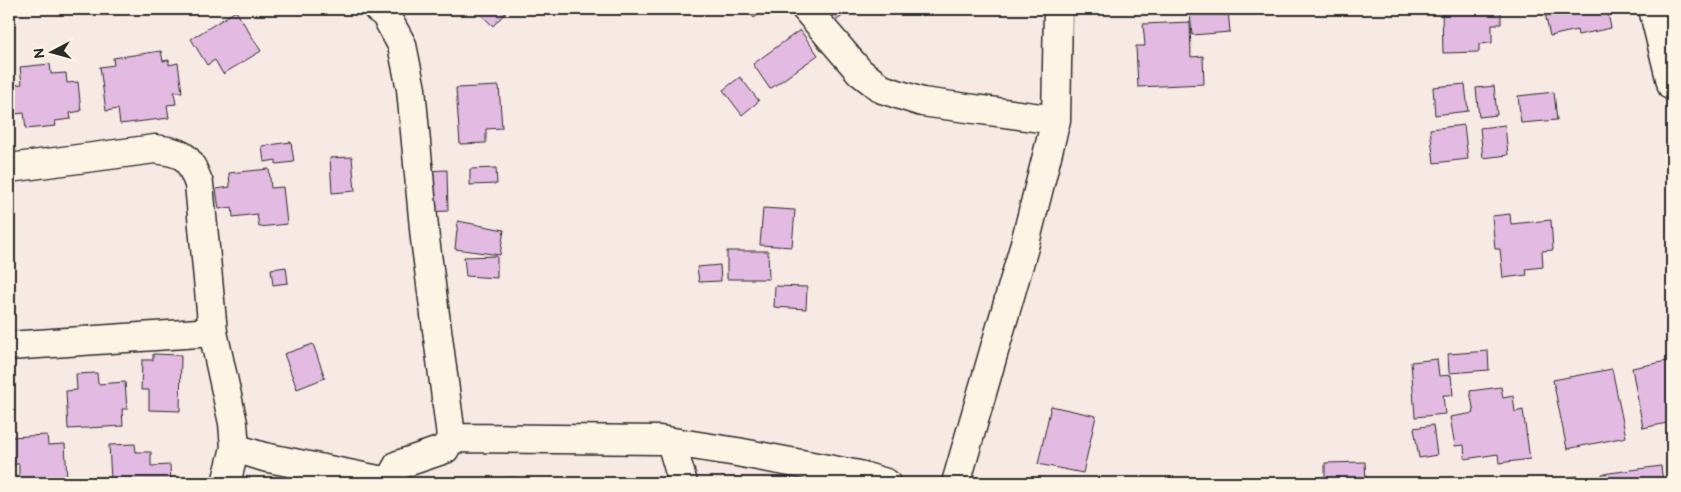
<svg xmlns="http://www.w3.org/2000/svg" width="1681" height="492" font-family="'Balsamiq Sans',sans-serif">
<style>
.building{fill:#e2bae2;stroke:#2b2b2b}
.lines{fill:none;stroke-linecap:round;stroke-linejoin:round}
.street-casing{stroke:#2b2b2b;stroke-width:31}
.street{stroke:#fcf5e5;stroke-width:28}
</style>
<rect width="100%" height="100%" fill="#f7e9e4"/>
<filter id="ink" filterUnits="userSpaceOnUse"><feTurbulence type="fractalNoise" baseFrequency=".02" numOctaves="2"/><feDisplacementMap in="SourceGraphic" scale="10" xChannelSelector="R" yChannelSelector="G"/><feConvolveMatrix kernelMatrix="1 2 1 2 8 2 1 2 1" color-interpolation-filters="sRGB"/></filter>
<g filter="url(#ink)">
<path class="building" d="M475,9H509L493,26Z
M747,9H766L754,18Z
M817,9H845L847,13L828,26Z
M1442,9H1501V24H1492V43L1479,44V52L1443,53Z
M1544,9H1607L1611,28L1578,35L1577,30L1550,36Z
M1228,10L1230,32L1192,35L1190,13Z
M236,11L261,51L223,74L215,60L207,65L191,39Z
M1190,22L1191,57L1203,56L1204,84L1138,87L1136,46H1145L1143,24Z
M800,30L818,55L770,89L753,64Z
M161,51L163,61L169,60V65L178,63L182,92H174L176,104L167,105L169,118L120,124L118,109L106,111L100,67L114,65L113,58Z
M50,64L51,74L66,73L67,83L78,82L81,111L70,113L71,119L55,121L56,126L26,129L24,113L15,114L12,85L22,84L20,67Z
M740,77L759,101L742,115L723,90Z
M1465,84L1468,111L1435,115L1433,87Z
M499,86L502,128L486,129V143L460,144L456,88Z
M1494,86L1497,115L1479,117L1476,88Z
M1554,92L1557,120L1521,123L1518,96Z
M1464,125L1468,159L1434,163L1430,129Z
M1505,125L1508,155L1483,158L1480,128Z
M291,142L294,162L276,164V160L264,162L262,146Z
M352,157L355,191L332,193L330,158Z
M496,168L497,184L470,185V169Z
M269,169L271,188L283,187L287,224L259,227L257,214L233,217L232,207L219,209L216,189L230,187L229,173Z
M447,170L448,211L426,212L424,171Z
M763,208L795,210L792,247L760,245Z
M1510,214L1511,224L1551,220L1553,250L1542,251L1543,267L1526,269L1527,275L1503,278L1500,249H1495L1492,216Z
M458,221L504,230L500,255L455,249Z
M727,251H768L769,279H727Z
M497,256V278L466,276L464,257Z
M720,265L721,281L699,282L697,267Z
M286,267L288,283L273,285L271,269Z
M775,286L807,287L806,309L774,307Z
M313,344L325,378L297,389L284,354Z
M1488,351L1489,370L1449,373L1448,354Z
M153,354L181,355L180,411L149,410V390H141L142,360H153Z
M1437,359L1439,376L1451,375L1453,395H1443L1445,414L1415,417L1411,362Z
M1672,360V422L1643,428L1632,368Z
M1612,369L1626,437L1567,449L1553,380Z
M97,373L98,384L125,382L127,409H122L123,426L68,429L66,391L77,390L76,374Z
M1501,387L1503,398L1513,396L1515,412L1523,410L1530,459L1499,463L1498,454L1465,459L1464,445L1455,446L1450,417L1474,413L1470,391Z
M1051,406L1096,416L1083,473L1038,464Z
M1433,425L1437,455L1419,458L1414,428Z
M47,435L48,445L65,444L67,479H59L60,483H19V464H9V437Z
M135,444L136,452H151V466L170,465L171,483H91V481L111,480L109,445Z
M1365,462L1366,483H1325V463Z
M1661,466L1663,483H1603L1602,474Z
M1578,476L1580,483H1524Z
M515,477L516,483H485V480Z"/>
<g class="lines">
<defs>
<path id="street" d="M378,9L385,14L402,45L411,89L425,239L450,428L451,438L445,449L398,465L388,483
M806,9L860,72L882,89L922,102L1056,120
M1653,9L1672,86
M9,168L155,149C186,153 188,156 199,184L213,332L233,423L235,448L226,483
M9,346L213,332
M451,438L660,440L737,452L859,475L886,483
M671,442L683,483
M235,448L264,457L388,482
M956,483L1024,247L1056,120L1058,9"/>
</defs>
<use href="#street" class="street-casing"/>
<use href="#street" class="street"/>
</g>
</g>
<rect width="1681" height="492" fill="none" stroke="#fcf5e5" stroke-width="30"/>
<rect x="15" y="15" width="1651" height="462" fill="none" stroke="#2b2b2b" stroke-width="2" filter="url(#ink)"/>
<g transform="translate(52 52) rotate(264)" stroke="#fcf5e5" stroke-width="4" paint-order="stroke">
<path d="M0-4L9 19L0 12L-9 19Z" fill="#2b2b2b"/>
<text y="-8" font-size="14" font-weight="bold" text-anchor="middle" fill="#2b2b2b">N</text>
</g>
</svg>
